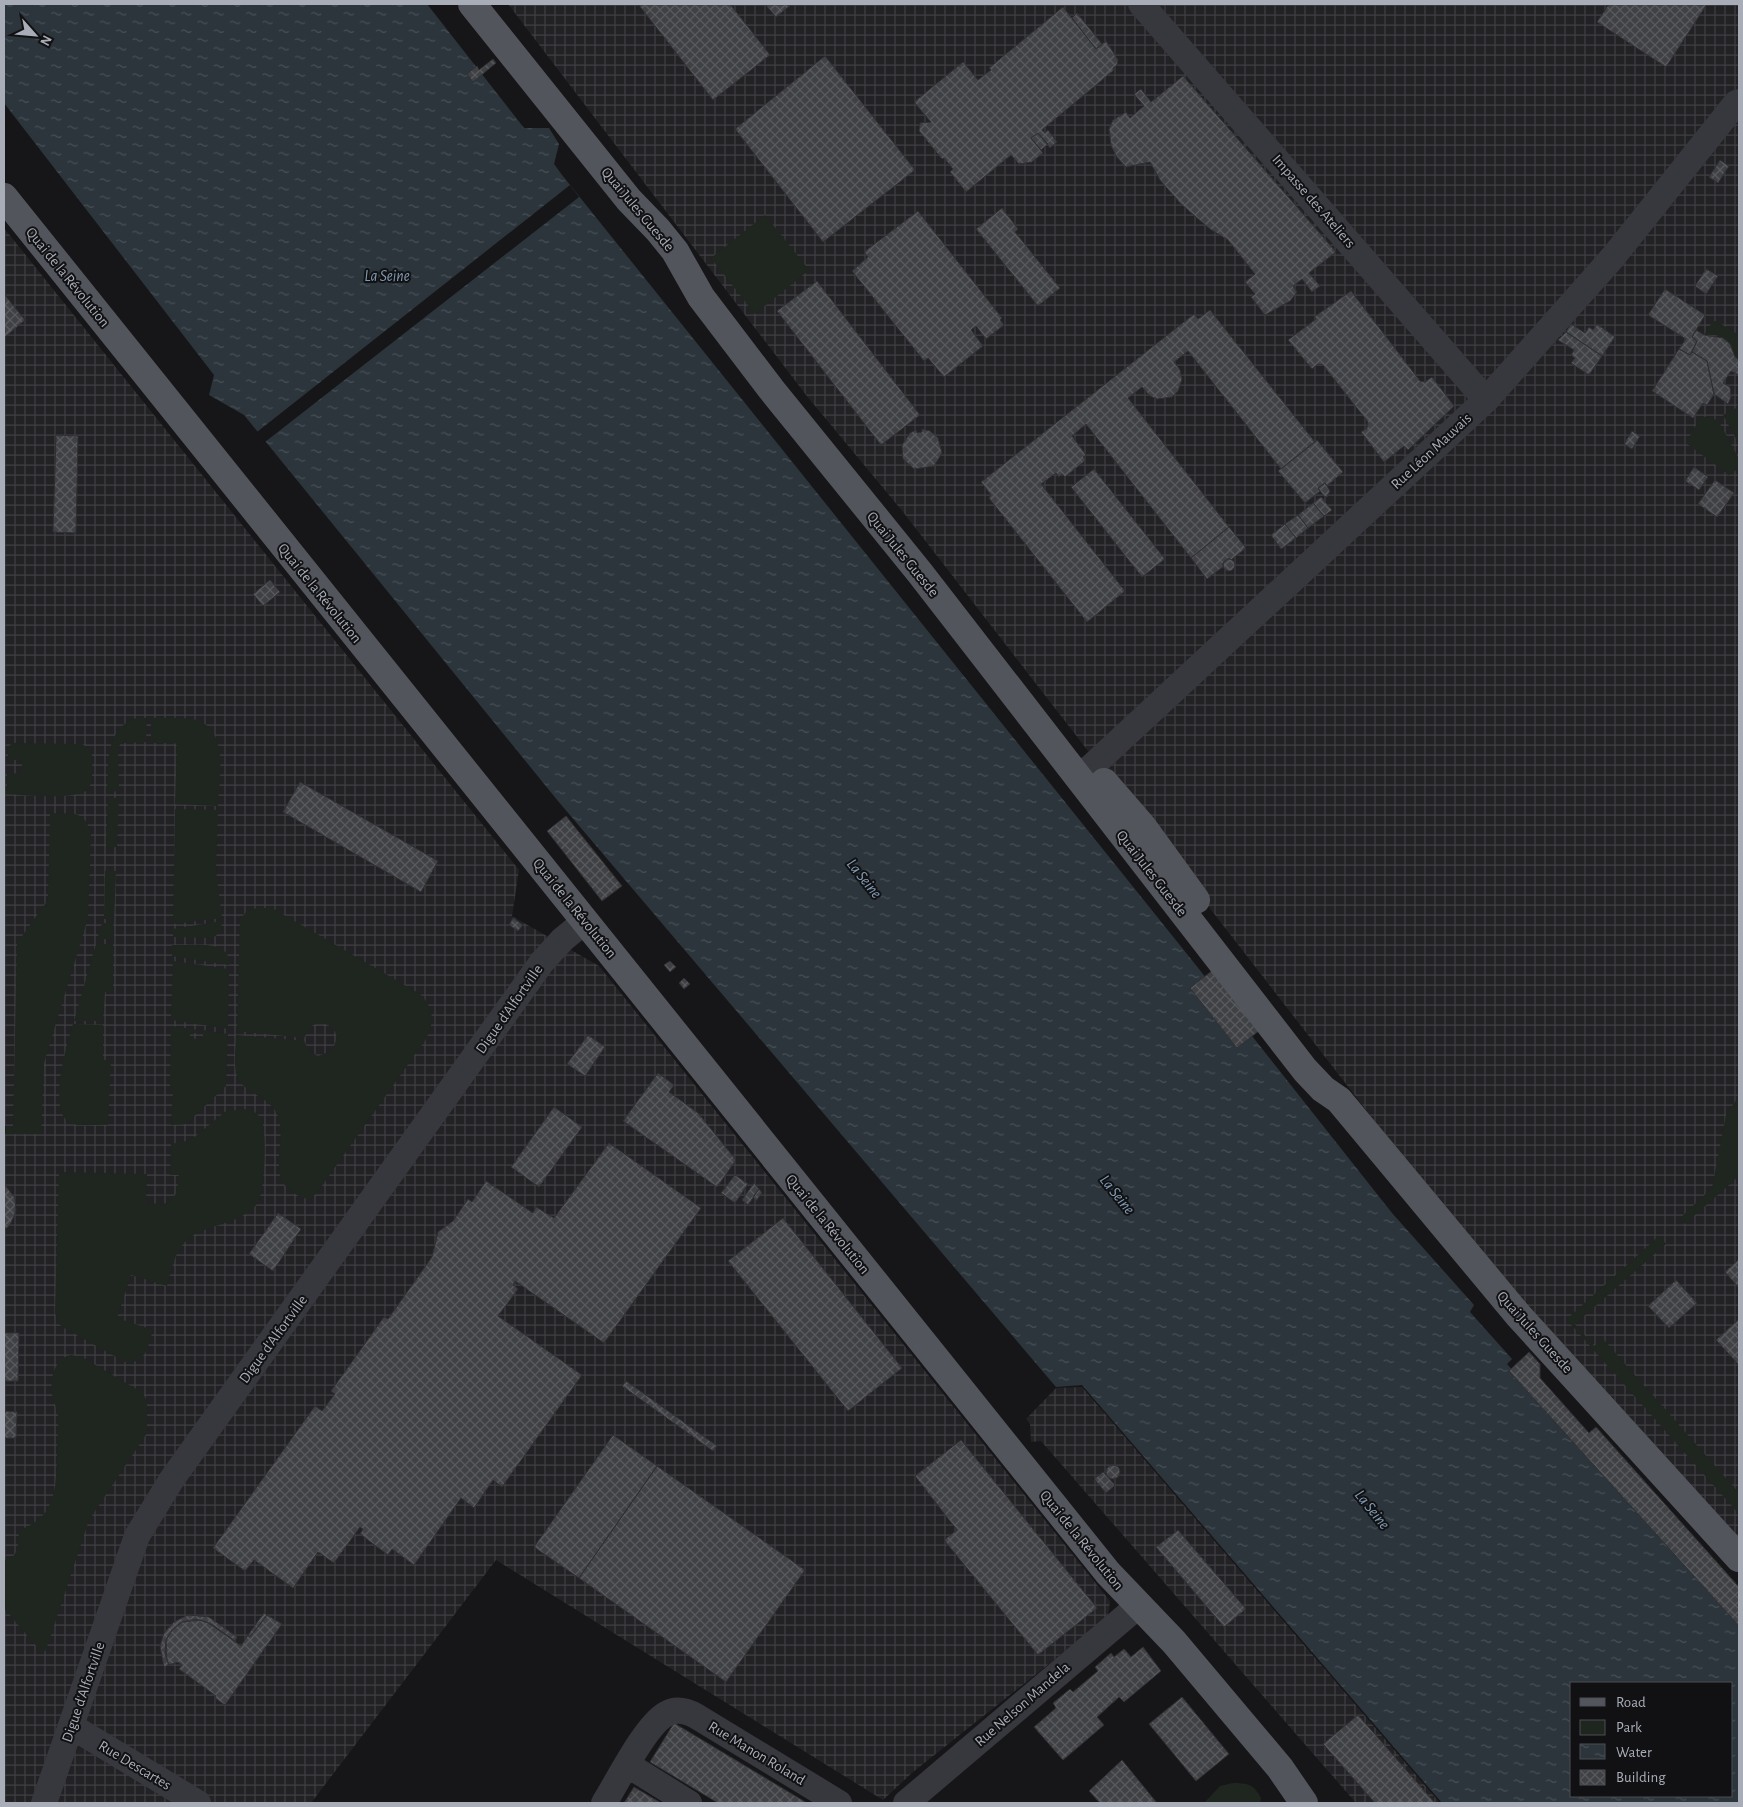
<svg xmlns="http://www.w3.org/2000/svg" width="1743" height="1807" font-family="'Alegreya Sans',sans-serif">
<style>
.industrial{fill:url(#industrial-grid)}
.green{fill:#1e261f}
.water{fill:url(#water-ripples);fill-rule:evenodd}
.pier{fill:#161618}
.building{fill:url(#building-cross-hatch);stroke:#303034}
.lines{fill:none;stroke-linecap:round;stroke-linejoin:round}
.minor{stroke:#37383d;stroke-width:26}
.major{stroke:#53555c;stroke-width:28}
.labels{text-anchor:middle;stroke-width:4;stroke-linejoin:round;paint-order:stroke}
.street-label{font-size:15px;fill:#a8adb8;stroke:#111113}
.water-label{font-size:16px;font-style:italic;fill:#7f9bb3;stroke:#111113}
</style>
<defs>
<pattern id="industrial-grid" width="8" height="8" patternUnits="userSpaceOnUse" patternTransform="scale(1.25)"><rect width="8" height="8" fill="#222225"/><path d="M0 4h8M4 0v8" fill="none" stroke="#3f3f43"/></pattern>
<pattern id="water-ripples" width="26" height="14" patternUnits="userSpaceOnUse" patternTransform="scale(1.25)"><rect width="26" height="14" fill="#2c353c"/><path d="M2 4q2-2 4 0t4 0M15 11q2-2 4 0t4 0" fill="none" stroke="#485056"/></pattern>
<pattern id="building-cross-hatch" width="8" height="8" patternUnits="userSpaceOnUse" patternTransform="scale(1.25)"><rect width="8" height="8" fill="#404145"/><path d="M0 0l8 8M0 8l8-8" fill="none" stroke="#595a5e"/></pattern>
</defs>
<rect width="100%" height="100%" fill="#161618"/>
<path class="industrial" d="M508,4H1739V1554L1521,1310L903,512L806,395Z
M4,228L519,870L512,916L599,966L1110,1601L1108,1617L913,1772L883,1800L496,1560L311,1803H4Z
M1082,1387L1440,1803H1356L1041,1441L1031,1442L1030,1424L1026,1419L1056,1388Z"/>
<path class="green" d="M765,215L809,270L755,314L711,258Z
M1713,321H1716L1739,335V360C1727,352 1734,332 1704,335Z
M1739,403V444L1723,415L1735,409Z
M1701,416L1718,420L1739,459V468L1729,475L1686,443Z
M137,718H147L146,742L121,743L118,748L119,791L107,792C109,764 104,728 137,718Z
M151,718C164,718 178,717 191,719C231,725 219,778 218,806L175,804L177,746L175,743H151Z
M13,743L82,744C93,750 93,756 92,767C92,774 93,783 88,789C78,801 23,795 7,794V774L22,773V760H8V747Z
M108,798H119L117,847L106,848Z
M175,809L218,810L216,870L222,918L173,924Z
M50,813C72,814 84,809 91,833L88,918L44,1063L41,1134H4V1126H13L17,943L48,900Z
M105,871H116L114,919H104Z
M257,908H272L420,994C434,1008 435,1022 426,1039L316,1194L310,1199C300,1199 286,1189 281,1180C275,1160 284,1138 279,1119C272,1095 246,1097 237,1076C233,1064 236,1047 236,1035L304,1041L309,1051L318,1056L332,1051L337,1038C335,1025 323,1020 311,1026L304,1038L237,1031L240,919L247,911Z
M222,921L221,931L213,938L173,937V929Z
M102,923H113L114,938L97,940Z
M96,944H113V991L105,992L103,1021H74Z
M172,945C190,946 232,938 229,965L172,956Z
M173,961L229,969L228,1029L171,1020Z
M73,1024L103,1025V1060H111L108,1125C98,1124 79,1127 70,1123C47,1110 67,1044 73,1024Z
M171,1026L199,1030L200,1034L190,1032V1038L203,1040V1030L228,1034L226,1086L186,1124L171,1125L173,1090L170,1089Z
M1739,1096V1176L1685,1224L1680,1218L1712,1188L1726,1115Z
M248,1109C254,1111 260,1115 262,1121C267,1134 265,1192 257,1204C240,1226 202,1223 184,1243C174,1254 171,1272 167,1286L131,1275L117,1318L153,1330C148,1346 146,1365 125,1362L64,1328L58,1323L55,1313L59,1172L147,1174L146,1204L169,1203L177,1192L179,1175H170L171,1144L191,1140L226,1111Z
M1659,1236L1666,1244L1575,1324L1594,1346L1603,1339L1739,1493V1514L1568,1321V1318Z
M71,1355L82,1357L143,1393L147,1402V1433L89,1520L46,1650L42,1653L4,1608V1560C20,1558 18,1543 19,1530C56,1517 56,1490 57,1455C57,1442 59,1427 58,1413C57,1408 54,1404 53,1399C49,1382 53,1359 71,1355Z
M1233,1783C1247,1783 1254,1784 1261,1798L1260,1803H1204L1220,1786Z"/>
<path class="water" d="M4,4H427L524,128H549L559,144L554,164L562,175L1195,964L1392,1213L1474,1305L1470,1312L1512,1359L1507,1364L1739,1623V1803H1442L1082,1385L1056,1387L558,801L244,415L209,395L214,375L4,103ZM1572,1683H1732V1796H1572Z"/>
<path class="pier" d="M570,185L579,197L265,442L257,432Z"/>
<path class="building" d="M638,4H730L770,55L713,100Z
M765,4H792L776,17Z
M1609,4H1707L1666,67L1597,22Z
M1063,7L1096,49L1106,41L1118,60L1117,65L1113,68L1114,70L1042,130L1045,133L1048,130L1057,142L1050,148L1038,133L1031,138L1043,153L1032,162L1019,164L1011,155L966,192L950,172L953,169L944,158L942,159L919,131L920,123L931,122L914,102L963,62L978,80L991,70L989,68Z
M1077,13L1102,44L1096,49L1072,18Z
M825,56L915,170L823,242L735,129Z
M493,59L496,63L473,82L467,74L477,66L479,70Z
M1183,76L1336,252L1309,273L1320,286L1312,292L1302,279L1293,286L1297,292L1290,301L1265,315L1251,297L1255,294L1245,282L1255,274L1228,240L1210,229L1181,204L1160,180L1150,162L1126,167L1116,156L1111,145L1109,129L1113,120L1126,112L1130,118L1144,106L1134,94L1141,89L1151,102Z
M1038,133L1048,144L1041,150L1031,138Z
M1720,160L1729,166L1718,183L1709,177Z
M1002,208L1018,229L1015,232L1060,288L1038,306L976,229Z
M918,211L1002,318L1000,320L1004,325L986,339L976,326L971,330L983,346L944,377L928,358L924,361L852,271L868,257L864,252Z
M1706,269L1718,276L1706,294L1695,286Z
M817,281L920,415L881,445L777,311Z
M1665,289L1705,315L1692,337L1697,341L1690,355L1679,349L1686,339L1648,315Z
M1351,291L1420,381L1425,382L1432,377L1454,406L1408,450L1404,446L1384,462L1361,432L1367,428L1368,422L1323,365L1318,364L1312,369L1288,340L1316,319L1314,317Z
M4,294L25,320L4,338Z
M1210,310L1315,442L1281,469L1188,351L1174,362L1180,370L1182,379L1178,391L1172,397L1157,399L1150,396L1142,387L1128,398L1229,527L1191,558L1086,424L1072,436L1086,455L1083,457L1086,460L1065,477L1062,474L1059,477L1056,473L1041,484L1125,591L1087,622L989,498L991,495L981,482L1194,314L1198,319Z
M1571,324L1585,333L1589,327L1593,330L1597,324L1615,337L1602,356L1566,332Z
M1696,330L1704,335L1723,338L1730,344L1735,357L1739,360V375L1731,371L1723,383L1730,387L1731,397L1728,404L1714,394L1707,361L1692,352L1697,341L1692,337Z
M1566,332L1602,356L1589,375L1571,363L1575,358L1571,355L1574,350L1558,340Z
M1679,349L1690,355L1692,352L1707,361L1714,394L1707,405L1703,403L1693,418L1652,391Z
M922,429L930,431L938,438L942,453L934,466L914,469L903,459L902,445L910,433L916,430L917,433L922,432Z
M1632,431L1640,436L1632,449L1624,444Z
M56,435L78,436L76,533L53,532Z
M1317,440L1343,472L1327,486L1325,483L1318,488L1320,491L1305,503L1278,471Z
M1694,467L1708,477L1699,490L1685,481Z
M1094,469L1165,559L1142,577L1071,487Z
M1715,480L1734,493L1717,517L1698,504Z
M1325,483L1330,491L1327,497L1324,496L1318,488Z
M1321,497L1332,510L1324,516L1313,503Z
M1313,503L1324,516L1308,528L1298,515Z
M1298,515L1308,528L1296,538L1285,524Z
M1285,524L1296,538L1281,549L1271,535Z
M1229,527L1246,548L1231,560L1229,558L1222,564L1224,566L1207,579L1191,558Z
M1223 565a6 6 0 1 1 12 0a6 6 0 1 1-12 0Z
M270,580L280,592L263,606L253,594Z
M300,782L438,861L421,892L283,812Z
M566,816L622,886L602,901L547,831Z
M513,918L523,925L518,931L509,925Z
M670,961L676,967L670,972L664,965Z
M1213,970L1260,1030L1237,1048L1190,988Z
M684,978L690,984L684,989L679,983Z
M588,1035L605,1047L585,1076L567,1064Z
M658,1073L674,1085L669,1092L698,1113L736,1160L717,1187L623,1121Z
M554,1107L582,1127L539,1187L511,1167Z
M609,1143L701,1208L604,1343L515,1281L513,1285L518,1289L498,1316L582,1375L502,1487L493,1480L474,1508L461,1498L414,1565L392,1549L388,1555L360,1534L363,1529L360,1527L334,1563L318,1552L293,1588L254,1560L245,1571L213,1548L315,1406L322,1411L335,1394L331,1391L384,1317L388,1319L432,1257L438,1232L453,1221L468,1199L472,1202L486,1181L533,1213L536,1207L554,1218Z
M735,1175L748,1184L735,1203L721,1193Z
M754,1183L759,1189L748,1205L742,1200Z
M4,1184L15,1198L16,1211L10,1225L4,1230Z
M759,1189L762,1193L756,1201L753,1197Z
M278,1213L301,1229L273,1271L249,1254Z
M783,1218L902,1368L848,1411L728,1261Z
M1739,1259V1288L1725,1272Z
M1676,1280L1697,1303L1669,1328L1648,1306Z
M1739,1319V1365L1716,1340Z
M4,1333H19L18,1381H4Z
M1529,1352L1540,1364V1378L1589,1433L1596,1427L1739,1587V1626L1509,1371Z
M626,1381L717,1446L713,1451L622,1386Z
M4,1411L17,1412L16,1438H4Z
M613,1435L657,1466L579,1578L534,1547Z
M961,1440L1097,1608L1038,1655L944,1540L957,1530L915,1476Z
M1106 1472a7 7 0 1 1 14 0a7 7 0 1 1-14 0Z
M657,1466L805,1570L726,1682L579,1578Z
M1103,1472L1115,1485L1106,1493L1094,1479Z
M1178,1530L1246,1609L1224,1627L1156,1547Z
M264,1613L267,1615L250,1637L248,1635Z
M188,1615L209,1617L237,1637L235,1641L213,1625L201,1620L182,1622L172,1630L166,1640L165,1654L169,1665L164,1667L160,1646L164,1633L174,1622Z
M267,1615L282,1624L225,1705L215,1698L216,1696L179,1669L182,1665L178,1662L169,1665L167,1660L166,1640L172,1630L182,1622L195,1619L207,1622L241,1646L248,1635L250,1637Z
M1143,1647L1161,1671L1124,1702L1119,1697L1097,1717L1104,1725L1063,1760L1034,1727L1056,1708L1053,1703L1070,1689L1073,1692L1098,1671L1095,1667L1111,1653L1114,1657L1124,1649L1131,1657Z
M1182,1697L1229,1754L1196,1781L1149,1724Z
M1358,1715L1435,1803H1375L1323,1744Z
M674,1723L807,1803H718L650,1762Z
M1122,1760L1157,1803H1100L1089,1791Z
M634,1787L661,1803H624Z"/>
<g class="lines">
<path class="minor" d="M1141,4L1486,400
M1078,776L1091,767L1486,400L1613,257L1736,103L1739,102
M71,1726L198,1803
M628,1765L689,1803
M44,1803L137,1536L172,1479L542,962L562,940L585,921
M604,1803C618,1781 645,1726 666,1714C676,1708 687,1711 696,1716L839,1803
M906,1803L1138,1606"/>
<path class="major" d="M472,4L629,200L658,230L675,251L701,297L771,389L920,573L1305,1070L1323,1089L1339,1100L1518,1315L1739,1558
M4,197L1108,1573L1174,1642L1280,1768L1304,1803
M1104,782L1143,827L1196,900"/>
</g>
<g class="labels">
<g class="street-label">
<text transform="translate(1314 201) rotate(49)" y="5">Impasse des Ateliers</text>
<text transform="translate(638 209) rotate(50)" y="5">Quai Jules Guesde</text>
<text transform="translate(68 277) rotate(51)" y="5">Quai de la Révolution</text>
<text transform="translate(1431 451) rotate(-43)" y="5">Rue Léon Mauvais</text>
<text transform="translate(903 554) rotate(51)" y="5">Quai Jules Guesde</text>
<text transform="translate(320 593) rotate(51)" y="5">Quai de la Révolution</text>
<text transform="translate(1152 873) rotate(52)" y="5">Quai Jules Guesde</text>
<text transform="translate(575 908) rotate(51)" y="5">Quai de la Révolution</text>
<text transform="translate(509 1009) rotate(-55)" y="5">Digue d'Alfortville</text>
<text transform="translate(828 1224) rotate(51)" y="5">Quai de la Révolution</text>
<text transform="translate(1535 1332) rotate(48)" y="5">Quai Jules Guesde</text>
<text transform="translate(273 1339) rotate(-54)" y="5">Digue d'Alfortville</text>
<text transform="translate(1082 1540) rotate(51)" y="5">Quai de la Révolution</text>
<text transform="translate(83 1692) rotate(-71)" y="5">Digue d'Alfortville</text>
<text transform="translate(1022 1704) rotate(-41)" y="5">Rue Nelson Mandela</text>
<text transform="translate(757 1753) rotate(31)" y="5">Rue Manon Roland</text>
<text transform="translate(135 1765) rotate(31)" y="5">Rue Descartes</text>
</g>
<g class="water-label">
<text x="387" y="281">La Seine</text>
<text transform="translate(865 878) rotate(51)" y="6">La Seine</text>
<text transform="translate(1118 1194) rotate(51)" y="6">La Seine</text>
<text transform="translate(1373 1509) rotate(51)" y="6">La Seine</text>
</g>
</g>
<rect width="1743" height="1807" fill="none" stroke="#a8adb8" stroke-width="10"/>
<rect x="1570" y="1682" width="162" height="115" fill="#111113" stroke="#4d4f55"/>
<rect x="1580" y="1698" width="25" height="8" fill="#53555c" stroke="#4d4f55"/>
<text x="1616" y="1707" font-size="15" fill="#a8adb8">Road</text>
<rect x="1580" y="1720" width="25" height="15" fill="#1e261f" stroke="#4d4f55"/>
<text x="1616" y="1732" font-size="15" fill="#a8adb8">Park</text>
<rect x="1580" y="1744" width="25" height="15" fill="url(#water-ripples)" stroke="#4d4f55"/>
<text x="1616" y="1757" font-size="15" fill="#a8adb8">Water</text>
<rect x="1580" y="1770" width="25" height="15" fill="url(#building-cross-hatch)" stroke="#4d4f55"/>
<text x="1616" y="1782" font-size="15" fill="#a8adb8">Building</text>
<g transform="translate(35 35) rotate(117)" stroke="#111113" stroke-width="4" paint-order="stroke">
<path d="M0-4L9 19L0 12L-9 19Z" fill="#a8adb8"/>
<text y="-8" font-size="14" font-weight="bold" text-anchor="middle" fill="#a8adb8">N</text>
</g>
</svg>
